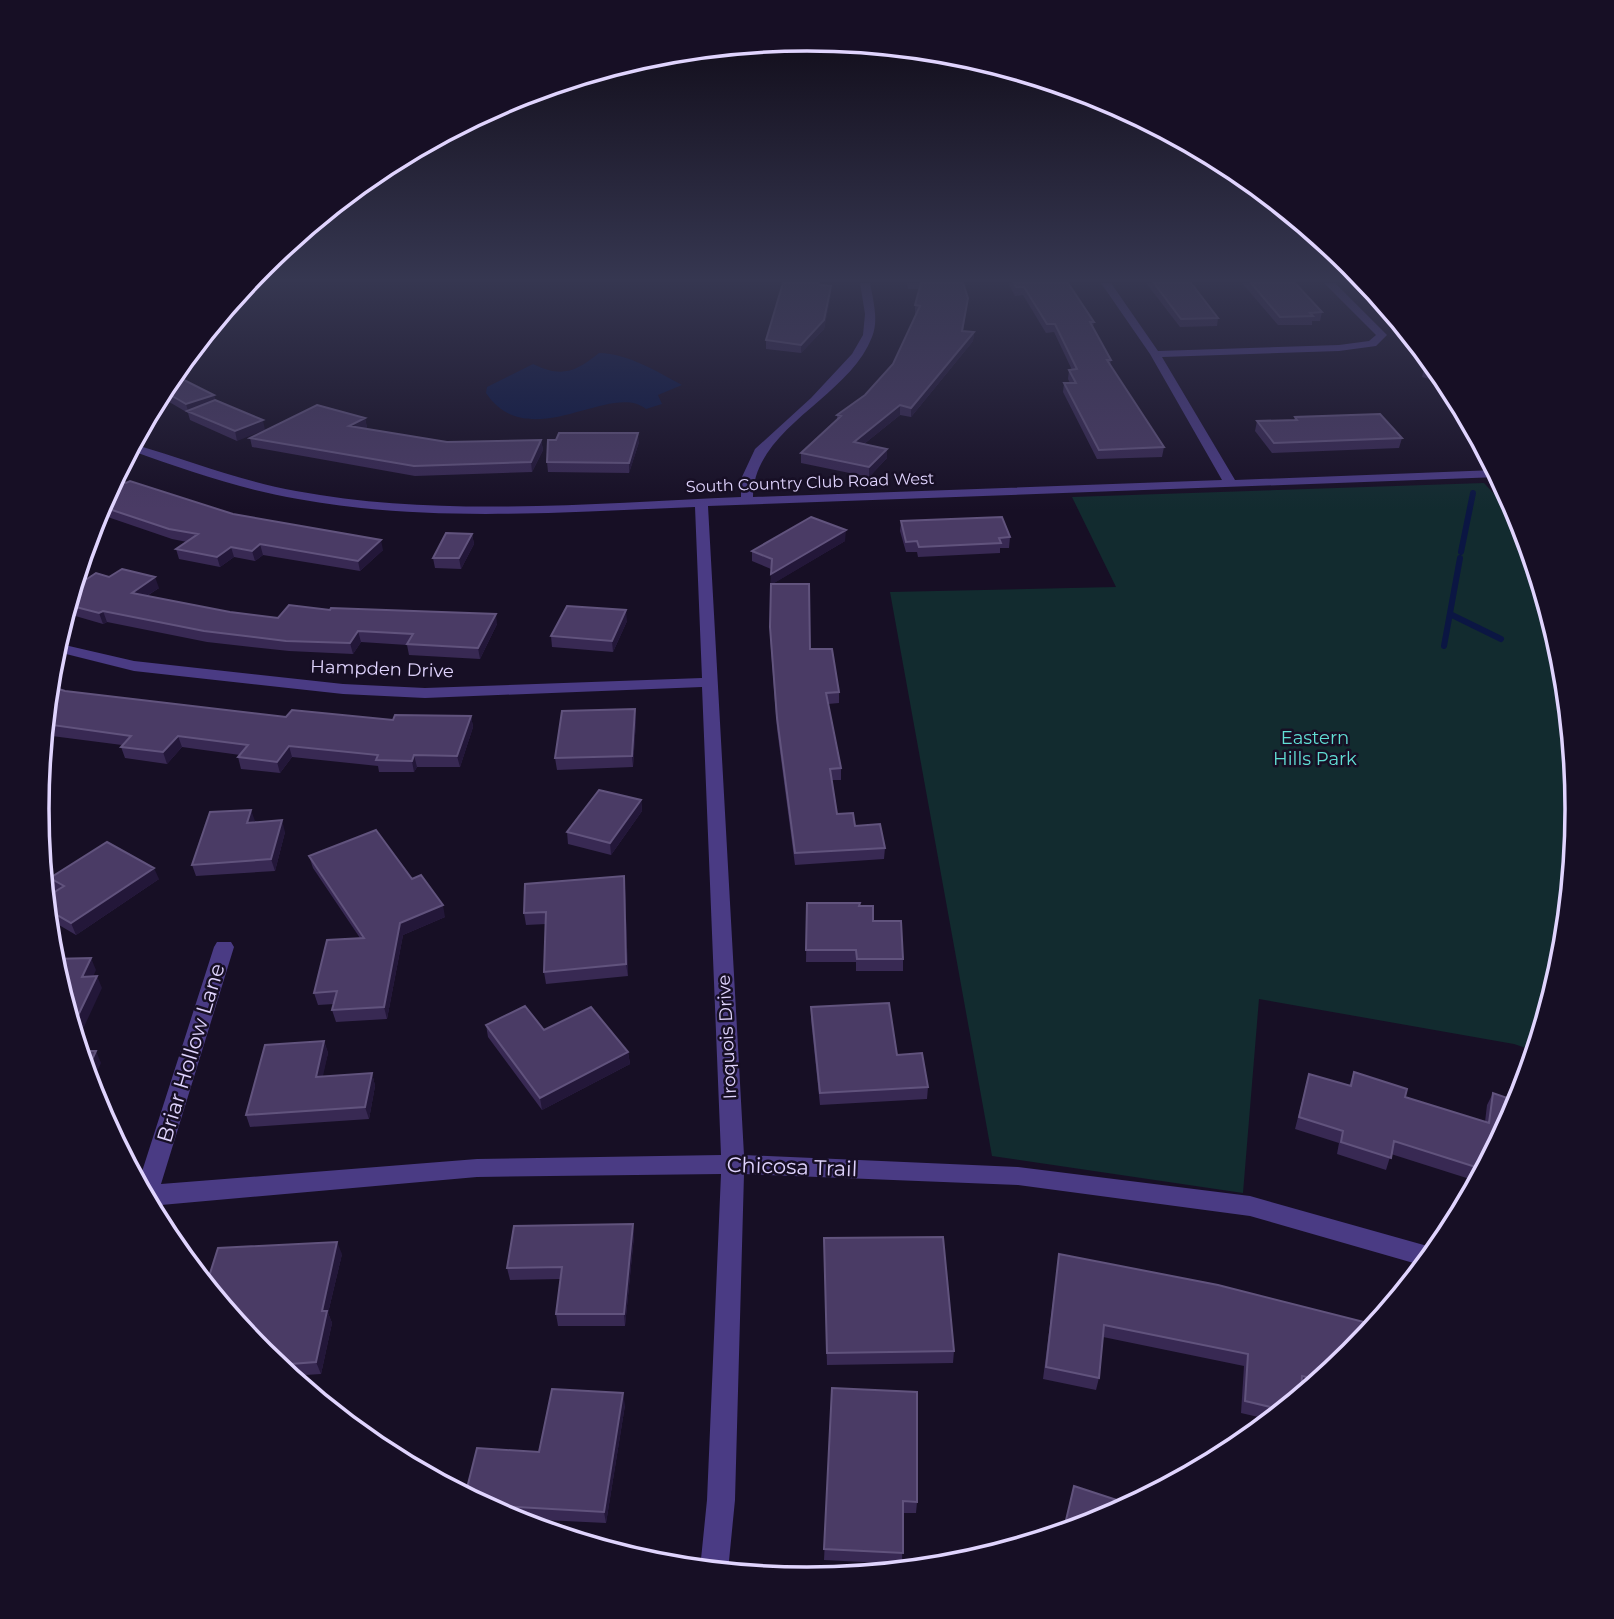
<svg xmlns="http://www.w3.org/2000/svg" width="1614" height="1619" font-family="Montserrat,sans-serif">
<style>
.green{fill:#122b2f}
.water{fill:#0b1643}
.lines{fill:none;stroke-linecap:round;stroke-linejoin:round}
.stream{stroke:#0b1643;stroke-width:6}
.minor{fill:#4a3b84;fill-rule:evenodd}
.wall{fill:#382953}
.shaded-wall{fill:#231739}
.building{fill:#4a3b65;stroke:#61537d;stroke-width:2}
.labels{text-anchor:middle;stroke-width:5;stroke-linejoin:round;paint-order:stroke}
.far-street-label{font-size:16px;fill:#e0d4fe;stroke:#170f25}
.street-label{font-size:18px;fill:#e0d4fe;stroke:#170f25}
.park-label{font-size:18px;fill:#61ded4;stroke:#170f25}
.near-street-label{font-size:21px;fill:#e0d4fe;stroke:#170f25}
.rim{fill:none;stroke:#e0d4fe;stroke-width:3.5}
</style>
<rect width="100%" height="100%" fill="#170f25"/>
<path class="green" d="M1484,483L1521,523L1563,660L1577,810L1562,960L1535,1051L1514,1044L1259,999L1243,1193L992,1156L890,592L1116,587L1072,497Z"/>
<path class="water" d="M599,353C629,354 656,371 682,385L658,395L662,404L646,409C611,380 529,457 486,393L487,387L533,364C562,378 575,372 599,353Z"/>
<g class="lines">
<path class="stream" d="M1461,552L1473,493
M1450,614L1501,639
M1444,646L1460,558"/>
<path class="minor" d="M860,283H870C873,300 879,320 872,337C849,398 753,428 753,497L1222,480L1150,354L1101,283H1111L1158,351L1339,345L1369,341L1376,335L1324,283H1335L1387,335L1376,346L1339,351L1162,357L1235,480L1495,470L1499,477L708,506L744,1155L1018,1167L1250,1196L1438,1249L1424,1266L1250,1216L1018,1185L744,1174L735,1500L728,1571L700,1569L707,1500L721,1174L477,1177L150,1206L138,1184L214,947L217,942H231L234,947L161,1184L477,1159L721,1155L702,687L425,698L343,694L134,671L54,651L56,643L134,661L343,684L425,688L702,678L695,507C563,512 428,523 298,499C240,489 185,470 130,450L133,444C188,460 240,481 296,491C442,518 594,503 741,497V479L755,449L811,398L852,354L863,335L865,314Z"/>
</g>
<path class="wall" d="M907,283H963L968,298L963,331L974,332L973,341L911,417L900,415L864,444L887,458L869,477L801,463V453L837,419V415L865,395L893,364L916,314H915V305L920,289H908Z
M1008,283H1068L1094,322L1093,327L1111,360L1110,365L1164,447L1162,457L1097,459L1063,392L1064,383H1070L1068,379L1069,370H1072L1054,332L1046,333L1023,295L1015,296Z
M1146,283H1191L1218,318L1217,326L1180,327Z
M1242,283H1295L1322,312L1320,321H1312V325H1278Z
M820,285L831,294L824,329L801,353L766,349V340Z
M1432,362L1448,382L1449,384L1422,377L1424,368Z
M178,367L181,375L176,376L214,395L215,400L263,420L237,441L190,420L188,413L159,396L167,381Z
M1295,417L1402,438L1399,448L1272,453L1255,431L1257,421L1294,420Z
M365,418L367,428L364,429L447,442L541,440L543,450L532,472L415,476L252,447L250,438Z
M639,442L629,473L548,472L547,462Z
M115,478L126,483L233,514L383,550L360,571L263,555L255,561L234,557L220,567L179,559L176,549L187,542L172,539L96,513Z
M901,521L1010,537L1009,548H1000V553L918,557L917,552H906L900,531Z
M472,534L474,544L461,569L435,568L433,558Z
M845,541L772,584L810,649L839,692V703L828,704L841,768V780H832L837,814L855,826L885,848L884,859L795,865L777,729L770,637L771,569L752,561V551Z
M77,575L87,579L159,588L147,596L230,612L278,618L330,610L497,624L480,659L409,655L407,645L361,642L353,654L289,651L207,642L107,622L103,624L65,613Z
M627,621L613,652L552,647L551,636Z
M49,686L65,691L286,717L393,720L471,716L473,727L460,767H417L414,772H379L378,766L292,757L280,773L241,769L238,757L240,755L182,747L167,764L125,758L121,747L122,745L44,735Z
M636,720L633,767L557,770L555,758Z
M641,800L642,811L611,855L568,844L567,832Z
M255,821L285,832L275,871L196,876L192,865Z
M309,856L412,879L445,917L403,935L387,1019L336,1022L332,1010L334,1004L318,1005L314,993L360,938L313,868Z
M50,878L159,879L76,935L47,918L45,898L57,891L55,890Z
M625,888L628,976L546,984L544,972L546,924L526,925L524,913Z
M807,903L859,906L873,921L903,959V971H856V962H806Z
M811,1007L897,1055L928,1087L927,1099L820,1105L811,1020Z
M486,1025L628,1052L630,1064L542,1110L488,1037Z
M324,1041L328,1053L322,1077L372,1073L375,1086L369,1119L250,1127L246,1115Z
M1354,1072L1405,1097L1485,1122L1487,1105L1493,1093L1518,1105L1476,1185V1181L1391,1154L1386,1170L1337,1154L1339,1143L1295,1129L1309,1074L1349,1086Z
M633,1224L634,1236L625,1326H558L556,1314L561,1279L510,1280L507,1268Z
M824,1250L954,1351L953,1363L827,1365Z
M342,1254L328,1313L332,1323L321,1374L289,1376L262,1354Z
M1059,1254L1351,1354L1307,1390L1301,1389V1396L1271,1420L1241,1413L1244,1366L1103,1337L1099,1378L1096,1390L1043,1379Z
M832,1388L917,1502L916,1513H903L902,1564L824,1560Z
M625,1405L606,1523L505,1518L465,1496L539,1452Z"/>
<path class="shaded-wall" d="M831,286V294L824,329L801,353V345Z
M974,332L973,341L911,417V408Z
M178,367L181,375L169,379Z
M214,395L216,404L188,411L186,404Z
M900,405V415L854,452V442Z
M365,418L367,428L351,436L349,426Z
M263,420L265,430L237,441L235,431Z
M638,433L639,442L629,473V463Z
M541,440L543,450L532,472L531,462Z
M887,449V458L869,477V467Z
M846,530L845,541L771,585V574Z
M472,534L474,544L461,569L459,558Z
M381,540L383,550L360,571L358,561Z
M260,544L263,555L255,561L252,551Z
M231,547L234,557L220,567L217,557Z
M155,577L159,588L135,603L132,593Z
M626,610L627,621L613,652L612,641Z
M103,611L107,622L103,624L99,613Z
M496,614L497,624L480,659L478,648Z
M358,631L361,642L353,654L350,643Z
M635,709L636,720L633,767L632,756Z
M471,716L473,727L460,767L457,756Z
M178,736L182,747L167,764L163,752Z
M289,746L292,757L280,773L277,762Z
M414,755L417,767L414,772L412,761Z
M641,800L642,811L611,855L610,843Z
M251,810L255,821L251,834L247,823Z
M282,820L285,832L275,871L271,859Z
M154,868L159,879L76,935L71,923Z
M624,876L625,888L628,976L626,964Z
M443,905L445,917L403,935L387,1019L384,1007L400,923Z
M91,958L96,970L88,989L82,977Z
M97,976L102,988L77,1042L72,1028Z
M324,1041L328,1053L320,1090L316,1077Z
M96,1051L101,1063L90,1087L86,1073Z
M628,1052L630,1064L542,1110L540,1098Z
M372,1073L375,1086L369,1119L365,1107Z
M633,1224L634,1236L625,1326L624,1314Z
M337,1242L342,1254L328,1313L332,1323L321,1374L316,1362L322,1311Z
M623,1393L625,1405L606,1523L604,1512Z"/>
<path class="building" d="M783,283H819L820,285L831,286L824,320L801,345L766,340Z
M921,283H963L968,298L962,331L974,332L911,408L900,405L854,442L887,449L869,467L801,453L841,416L837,415L865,395L893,364L920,306L915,305Z
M1014,283H1068L1094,322H1090L1111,360H1107L1164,447L1099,450L1064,383H1076L1069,370L1077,369L1055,324H1047L1024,287H1016Z
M1154,283H1191L1218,318L1181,319Z
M1251,283H1295L1322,312L1310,313L1313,316L1280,317Z
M1432,362L1439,371L1424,368Z
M172,374L214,395L186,404L162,390L167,381Z
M215,400L263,420L235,431L187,411Z
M317,405L365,418L349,426L447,442L541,440L531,462L414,466L250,438Z
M1380,414L1402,438L1274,443L1257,421L1297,420L1295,417Z
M559,433H638L629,463L547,462L548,440H556Z
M115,478L126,483L130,481L233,514L381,540L358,561L260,544L252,551L231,547L217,557L176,549L198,534L169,529L100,506Z
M811,517L846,530L771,574L772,559L752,551Z
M1002,517L1010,537L999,538L1001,543L919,547L917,541L906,542L901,521Z
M446,533L472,534L459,558H433Z
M122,569L155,577L132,593L230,612L278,618L289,605L330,610L331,608L496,614L478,648L407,644L413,634L358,631L350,643L286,641L204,631L103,611L99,613L68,605L77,575L87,579L96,573L109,577Z
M771,584H809L810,649H832L839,692L826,693L841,768L830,769L837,814L853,813L855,826L880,824L885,848L795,853L777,718L770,627Z
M567,606L626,610L612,641L551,636Z
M49,686L65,691L286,717L292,710L393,720L395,715L471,716L457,756L414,755L412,761L376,760L378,755L289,746L277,762L238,757L248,745L178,736L163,752L121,747L131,736L45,724Z
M635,709L632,756L555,758L562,711Z
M599,790L641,800L610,843L567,832Z
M251,810L247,823L282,820L271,859L192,865L210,812Z
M376,830L412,879L421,875L443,905L400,923L384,1007L332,1010L337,991L314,993L327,940L364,938L309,856Z
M107,842L154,868L71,923L47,909L45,898L64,886L50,878Z
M624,876L626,964L544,972L546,912L524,913L525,884Z
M807,903H860L859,906H873V921H901L903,959H857L856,950H806Z
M91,958L82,977L97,976L72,1028L52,959Z
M889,1003L897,1055L922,1053L928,1087L820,1093L811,1007Z
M525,1006L544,1030L591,1007L628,1052L540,1098L486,1025Z
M324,1041L316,1077L372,1073L365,1107L246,1115L265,1045Z
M79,1051H96L86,1073Z
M1354,1072L1407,1089L1405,1097L1489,1123L1493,1093L1519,1102L1482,1173V1169L1394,1141L1391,1158L1341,1142L1343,1131L1299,1117L1309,1074L1351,1086Z
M633,1224L624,1314H556L562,1267L507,1268L514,1226Z
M943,1237L954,1351L827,1353L824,1238Z
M337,1242L322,1311H327L316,1362L278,1365V1367L262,1354L206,1286L218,1248Z
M1059,1254L1218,1285L1376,1325L1351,1354L1320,1380L1302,1376L1301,1396L1283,1410L1245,1401L1248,1354L1104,1325L1099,1378L1046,1367Z
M832,1388L917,1392V1502L903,1501V1553L824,1549Z
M552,1389L623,1393L604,1512L482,1505L465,1496L477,1448L539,1452Z
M1074,1486L1129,1504V1507L1101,1521L1063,1533Z"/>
<linearGradient id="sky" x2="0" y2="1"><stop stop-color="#0d0814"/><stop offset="0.55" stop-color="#363751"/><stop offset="1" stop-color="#363751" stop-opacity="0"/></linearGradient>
<rect width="1614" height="510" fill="url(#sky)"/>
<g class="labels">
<g class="far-street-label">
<text transform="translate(810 482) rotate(-2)" y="6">South Country Club Road West</text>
</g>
<g class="street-label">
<text transform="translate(382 669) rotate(2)" y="6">Hampden Drive</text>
<text transform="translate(727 1037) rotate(-93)" y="6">Iroquois Drive</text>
</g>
<g class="park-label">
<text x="1315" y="744">Eastern<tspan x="1315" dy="21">Hills Park</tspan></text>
</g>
<g class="near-street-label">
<text transform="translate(191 1053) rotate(-73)" y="7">Briar Hollow Lane</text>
<text transform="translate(792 1167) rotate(2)" y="7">Chicosa Trail</text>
</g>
</g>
<path d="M0 0H1614V1619H0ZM49 809a758 758 0 1 1 1516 0a758 758 0 1 1-1516 0Z" fill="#170f25" fill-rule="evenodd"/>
<path class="rim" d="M49 809a758 758 0 1 1 1516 0a758 758 0 1 1-1516 0Z"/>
</svg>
